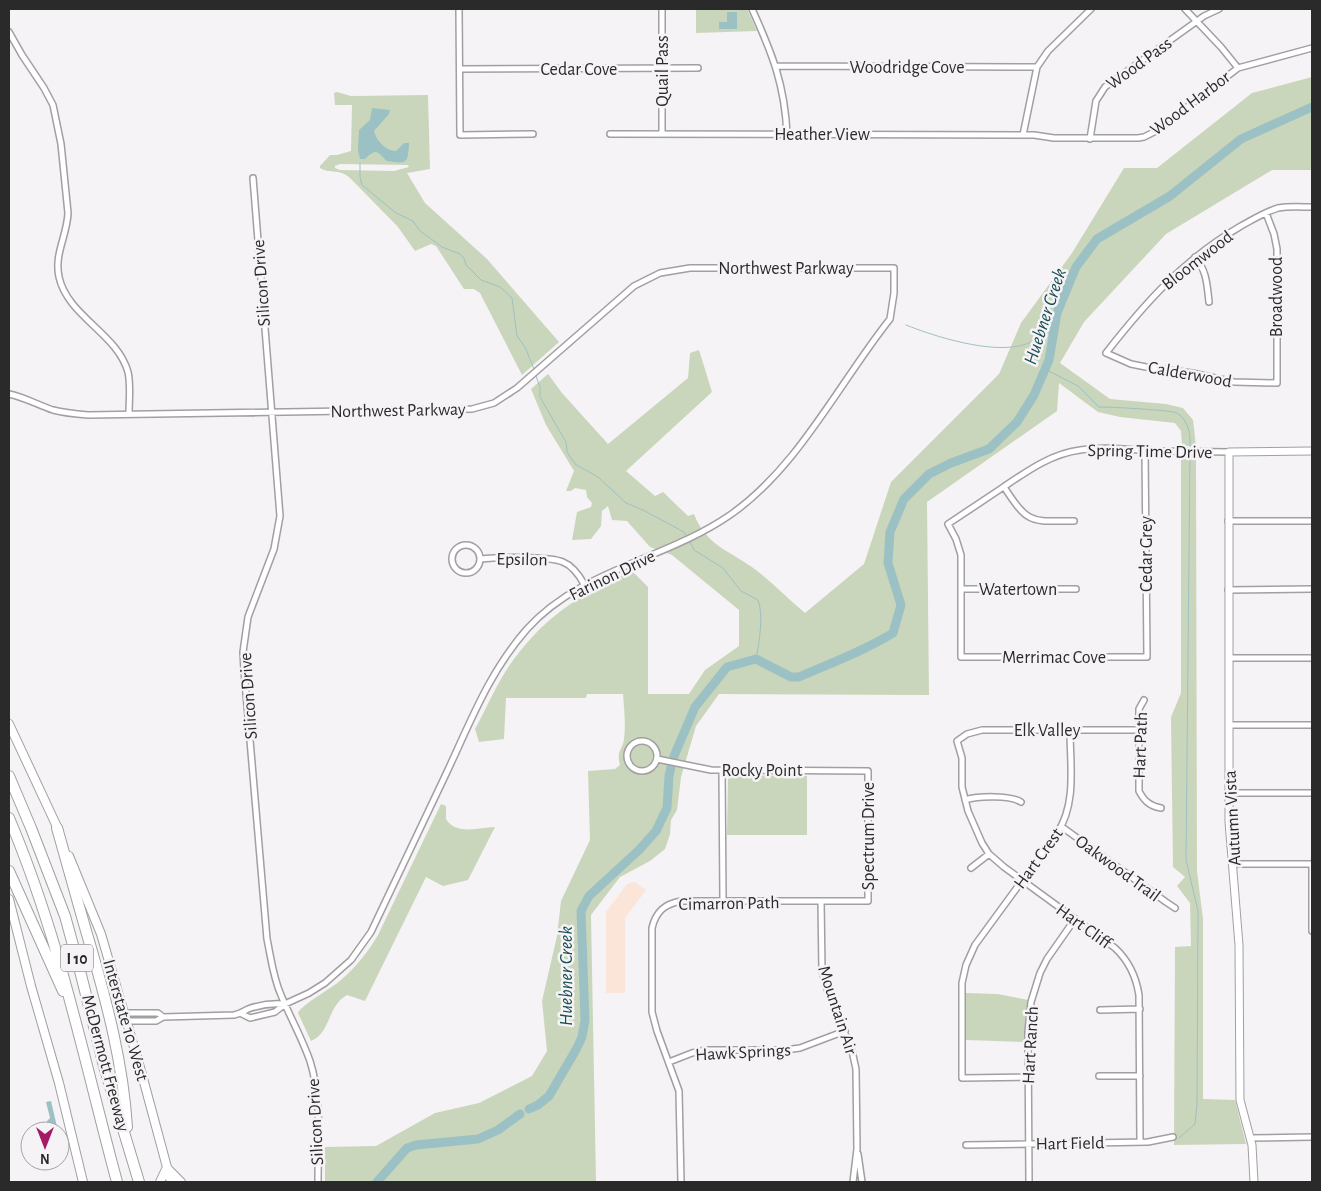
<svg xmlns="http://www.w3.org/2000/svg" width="1321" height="1191" font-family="'Alegreya Sans',sans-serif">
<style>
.medical{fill:#fbe5d8}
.green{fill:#cad6bb;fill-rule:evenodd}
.water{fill:#9cc1c4}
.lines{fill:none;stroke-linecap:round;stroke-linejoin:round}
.stream{stroke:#9cc1c4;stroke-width:1}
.river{stroke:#9cc1c4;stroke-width:9}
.minor-casing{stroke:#a19fa2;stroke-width:8}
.tertiary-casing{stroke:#a19fa2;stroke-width:9}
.secondary-casing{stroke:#a19fa2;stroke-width:10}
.motorway-casing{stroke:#a19fa2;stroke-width:12}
.minor{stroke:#fff;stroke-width:5}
.tertiary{stroke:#fff;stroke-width:7}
.secondary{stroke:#fff;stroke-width:8}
.motorway{stroke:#fff;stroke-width:10}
.labels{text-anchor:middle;stroke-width:5;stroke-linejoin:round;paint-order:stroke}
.shield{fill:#f5f3f6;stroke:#676668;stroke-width:1}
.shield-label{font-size:16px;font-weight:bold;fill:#2a2a2b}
.street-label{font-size:18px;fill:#2a2a2b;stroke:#f5f3f6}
.water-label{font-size:19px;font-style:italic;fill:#184e53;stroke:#f5f3f6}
</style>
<rect width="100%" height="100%" fill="#f5f3f6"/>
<path class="medical" d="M635,882L646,890L625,918V993H606V912L627,884Z"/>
<path class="green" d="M696,9H747L757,31L696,33Z
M1312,77V170H1272L1166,234L1084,322L1060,363L1110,399L1166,404L1183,408L1193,420L1196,446H1182L1181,431L1175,423L1120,417L1098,412L1059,383L1057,411L927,502L929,695L719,694L696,726L681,777L677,810L671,820L670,834L665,849L650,861L620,877L591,915L596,1182H325V1147L376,1146L435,1113L479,1103L532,1076L547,1051L542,1001L557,936L561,901L590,840L588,771L615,769L620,765C616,749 623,750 624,739C626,724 624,709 623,694H587L586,698H506L504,739L479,742L475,729C488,706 498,680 514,659C548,614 582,593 632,571L648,587V694H689L705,670L739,646V610L672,555L650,547L627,521L612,520L608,506L602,511L601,526L591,539L572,540L577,512L591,507L592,503L587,497L586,490L575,488L571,491H566L574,471L546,425L531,389L548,374L562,393L608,444L688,378L690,353L699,350L712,392L626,471L655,496L663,492L688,516L694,514C706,546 731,551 756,570C773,583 788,599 805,613L864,564L891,482L999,374L1021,323L1072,253L1124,168H1157L1252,93Z
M337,92L351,96L428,95L430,169L407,173L425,203L487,259L559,342L522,375L480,293L474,289H464L436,246L431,244L415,251L398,227L350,178C339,168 333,175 320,168V166L330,155H337L351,151L352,105H335L334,93ZM340,164L408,165L409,167L394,171L340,170L335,168V166Z
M1181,459H1196L1197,871L1203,919V1099L1235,1100L1246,1144L1174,1145L1175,947L1191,946L1190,903L1177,886L1185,877L1173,867L1171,717L1181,693Z
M733,775L807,776V835H727L728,779Z
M441,804L446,806V819C455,835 479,828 495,827L468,880L443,886L426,877L365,1001L347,995C327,1006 331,1033 311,1041L298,1013C302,1004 331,989 341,980C356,967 368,952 378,935Z
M966,993L998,994L1028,1000L1025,1025L1024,1042L966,1040Z"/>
<path class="water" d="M727,12H737V29H719V22H727Z
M372,108L390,110L389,114L374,131C376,140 386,151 396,151L404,143H409C408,164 407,164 387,161C377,152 377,147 365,159H360L358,151L359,130L370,120Z
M51,1101L58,1131H50L47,1121L50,1118L46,1102Z"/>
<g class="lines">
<path class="stream" d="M360,163V177L362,185L396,213L413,221L419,230L442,247L460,254L464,258L466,265L481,280L500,287L512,298L517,336L525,347L534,369
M906,325C936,337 991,354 1023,345C1034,342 1045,334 1055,329
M1045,369L1078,386L1099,407C1111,407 1171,410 1177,413C1189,421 1191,435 1190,449
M536,376L540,387V397L566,442L567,452L575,464L598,477L626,503L643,510L684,532L687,537
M689,540L694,550L723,568L741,591L758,600C764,616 759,643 756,659
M1179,1138L1195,1124L1197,1104L1198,911L1186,860L1190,453"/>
<path class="river" d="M674,756L695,707L727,667L756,659L791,677H799C831,663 864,651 893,633L901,605L888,563L890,532L904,499L929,474L951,463L989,449L1017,422L1034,395L1049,360L1057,313L1076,267L1097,239L1170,196L1241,139L1312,107
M529,1109L538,1105L549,1096L577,1048L582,1037L585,1020L581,911L589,896L639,850L656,831L667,808L669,776L671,767
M377,1182L407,1148L416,1145L478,1139L498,1130L520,1114"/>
<defs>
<path id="minor" d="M459,9L460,135L533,134
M662,9V134
M752,9C772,53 785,85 787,135
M1185,9L1221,47L1238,68
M9,32L22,55L44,88L53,105L61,144L68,213C67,236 54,254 59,277C68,317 117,333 128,372C131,385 129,401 129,414
M776,66L1037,67
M460,69L698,68
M610,134L1034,135L1054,138H1138L1144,137L1156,131L1238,68L1312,48
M1023,135L1037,67L1048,51L1091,9
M1090,139L1096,101L1105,87L1204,16L1219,9
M253,178L280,516L274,549L248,617L243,652L244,670L267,939C271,958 273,977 281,995C290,1017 302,1038 310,1061C322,1099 318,1143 318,1182
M1266,213L1274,234L1277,249V383L1234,382L1192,373L1146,367L1131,364L1106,353C1145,303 1184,259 1241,226C1252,220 1265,212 1278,208C1289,206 1301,207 1312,207
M1195,257C1207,271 1207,285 1209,302
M9,394C24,397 38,405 53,410C65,413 76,414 88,415L472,409L494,403L517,388L634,286L660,273L690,268H894V293L890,319C839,383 798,468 730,515C665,560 581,569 527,629C489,672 470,723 446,774C421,827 396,879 371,932L351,960L325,983L309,993L285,1004L275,1012L250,1018L242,1014
M1145,451L1147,657H961V555L956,539L948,524C966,512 984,500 1002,488C1026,472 1050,454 1080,450C1105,446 1131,450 1156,451L1229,452
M1004,487C1029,525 1030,521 1074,521
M1228,521H1312
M452 559a14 14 0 1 1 28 0a14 14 0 1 1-28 0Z
M480,559C497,557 549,556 563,562C573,566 579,575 584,584
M961,589H1076
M1228,590L1312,589
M1229,658H1312
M1144,700L1139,709V791C1144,801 1150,806 1161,808
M1229,725H1312
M1139,730H982L967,734L957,741L962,758V787L968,811L982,843L989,854L1004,867L1115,948C1129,961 1136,976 1139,995L1140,1142
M627 756a15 15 0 1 1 30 0a15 15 0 1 1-30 0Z
M657,759L711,770L868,771V901H681C665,904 656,911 652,928V1012L657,1031L679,1091L681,1182
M722,771L723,900
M1229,793H1312
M965,800C978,796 1010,795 1021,802
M1062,827L1166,902L1175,908
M1233,864H1312
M1312,864V931
M971,868L989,854
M821,901L822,971L827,989L852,1051L856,1069L857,1149L853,1182
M1100,1010L1140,1009
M124,1013H158L163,1017
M127,1021H156L163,1017L234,1015C240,1014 242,1012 248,1009C259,1005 273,1003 284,1004
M669,1062L692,1053L706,1050H785L800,1048L845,1031
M1099,1076H1140
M1028,1077L962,1078V983L966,965L975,945L1057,833C1077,804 1070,764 1070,730
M1250,1138L1312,1137
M966,1145L1148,1142L1173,1137
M858,1154L862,1182
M1029,1182L1028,1032L1031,1002L1040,973L1047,959L1075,919"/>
<path id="tertiary" d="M1254,1182L1252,1145L1240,1100L1239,945L1229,822V452L1312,451"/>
<path id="secondary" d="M9,724L59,831
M69,856L101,934L141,1071L171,1182
M9,899L31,986L59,1083L83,1182
M168,1169L181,1182
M160,1182L167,1167"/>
<path id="motorway" d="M9,776L31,828L65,916L79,967L104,1066L139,1182
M9,818C59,935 84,1060 117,1182
M57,828C68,866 78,904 89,941C107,1003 123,1063 127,1127
M9,871L63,991"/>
</defs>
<use href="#minor" class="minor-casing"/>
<use href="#tertiary" class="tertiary-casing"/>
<use href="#secondary" class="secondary-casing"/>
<use href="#motorway" class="motorway-casing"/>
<use href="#minor" class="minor"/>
<use href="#tertiary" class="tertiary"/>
<use href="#secondary" class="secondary"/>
<use href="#motorway" class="motorway"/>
</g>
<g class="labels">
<rect class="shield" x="61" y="944.5" width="32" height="27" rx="4"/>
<g class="shield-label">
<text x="77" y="964">I 10</text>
</g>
<g class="street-label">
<text transform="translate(1139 63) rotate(-36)" y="6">Wood Pass</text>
<text x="907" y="73">Woodridge Cove</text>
<text x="579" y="75">Cedar Cove</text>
<text transform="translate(662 71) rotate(-90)" y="6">Quail Pass</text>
<text transform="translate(1190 103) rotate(-37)" y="6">Wood Harbor</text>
<text x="822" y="140">Heather View</text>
<text transform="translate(1197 260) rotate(-38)" y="6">Bloomwood</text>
<text x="786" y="274">Northwest Parkway</text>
<text transform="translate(261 283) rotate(-94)" y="6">Silicon Drive</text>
<text transform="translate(1276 297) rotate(-90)" y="6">Broadwood</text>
<text transform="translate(1190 374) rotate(10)" y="6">Calderwood</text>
<text transform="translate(398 410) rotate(-1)" y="6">Northwest Parkway</text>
<text transform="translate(1150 451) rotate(1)" y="6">Spring Time Drive</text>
<text transform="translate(1146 554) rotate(-90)" y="6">Cedar Grey</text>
<text transform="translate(522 559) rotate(1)" y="6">Epsilon</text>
<text transform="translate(612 575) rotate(-26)" y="6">Farinon Drive</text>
<text x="1018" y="595">Watertown</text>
<text x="1054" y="663">Merrimac Cove</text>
<text transform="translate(248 696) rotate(-94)" y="6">Silicon Drive</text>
<text x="1047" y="736">Elk Valley</text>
<text transform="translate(1140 745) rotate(-88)" y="6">Hart Path</text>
<text x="762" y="776">Rocky Point</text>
<text transform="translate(1232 818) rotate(-93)" y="6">Autumn Vista</text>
<text transform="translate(868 836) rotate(-90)" y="6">Spectrum Drive</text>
<text transform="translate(1038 858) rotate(-54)" y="6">Hart Crest</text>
<text transform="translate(1118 868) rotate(36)" y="6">Oakwood Trail</text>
<text transform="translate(729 903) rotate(-1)" y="6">Cimarron Path</text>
<text transform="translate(1084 926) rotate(36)" y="6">Hart Cliff</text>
<text transform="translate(838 1010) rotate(72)" y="6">Mountain Air</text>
<text transform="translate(126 1020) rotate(74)" y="6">Interstate 10 West</text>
<text transform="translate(1030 1045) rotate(-87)" y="6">Hart Ranch</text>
<text transform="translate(743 1052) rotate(-3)" y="6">Hawk Springs</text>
<text transform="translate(106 1063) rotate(75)" y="6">McDermott Freeway</text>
<text transform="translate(315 1122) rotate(-93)" y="6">Silicon Drive</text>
<text transform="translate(1070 1143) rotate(-1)" y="6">Hart Field</text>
</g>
<g class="water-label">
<text transform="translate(1044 316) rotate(-72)" y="7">Huebner Creek</text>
<text transform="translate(565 976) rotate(-90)" y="7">Huebner Creek</text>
</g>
</g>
<rect width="1321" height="1191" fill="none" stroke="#2a2a2b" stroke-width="20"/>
<g transform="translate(45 1146) rotate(180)"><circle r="24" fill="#f5f3f6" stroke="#a4a3a5"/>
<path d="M0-4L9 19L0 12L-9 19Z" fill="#a41b64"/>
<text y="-8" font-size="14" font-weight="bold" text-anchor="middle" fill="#2a2a2b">N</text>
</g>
</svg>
